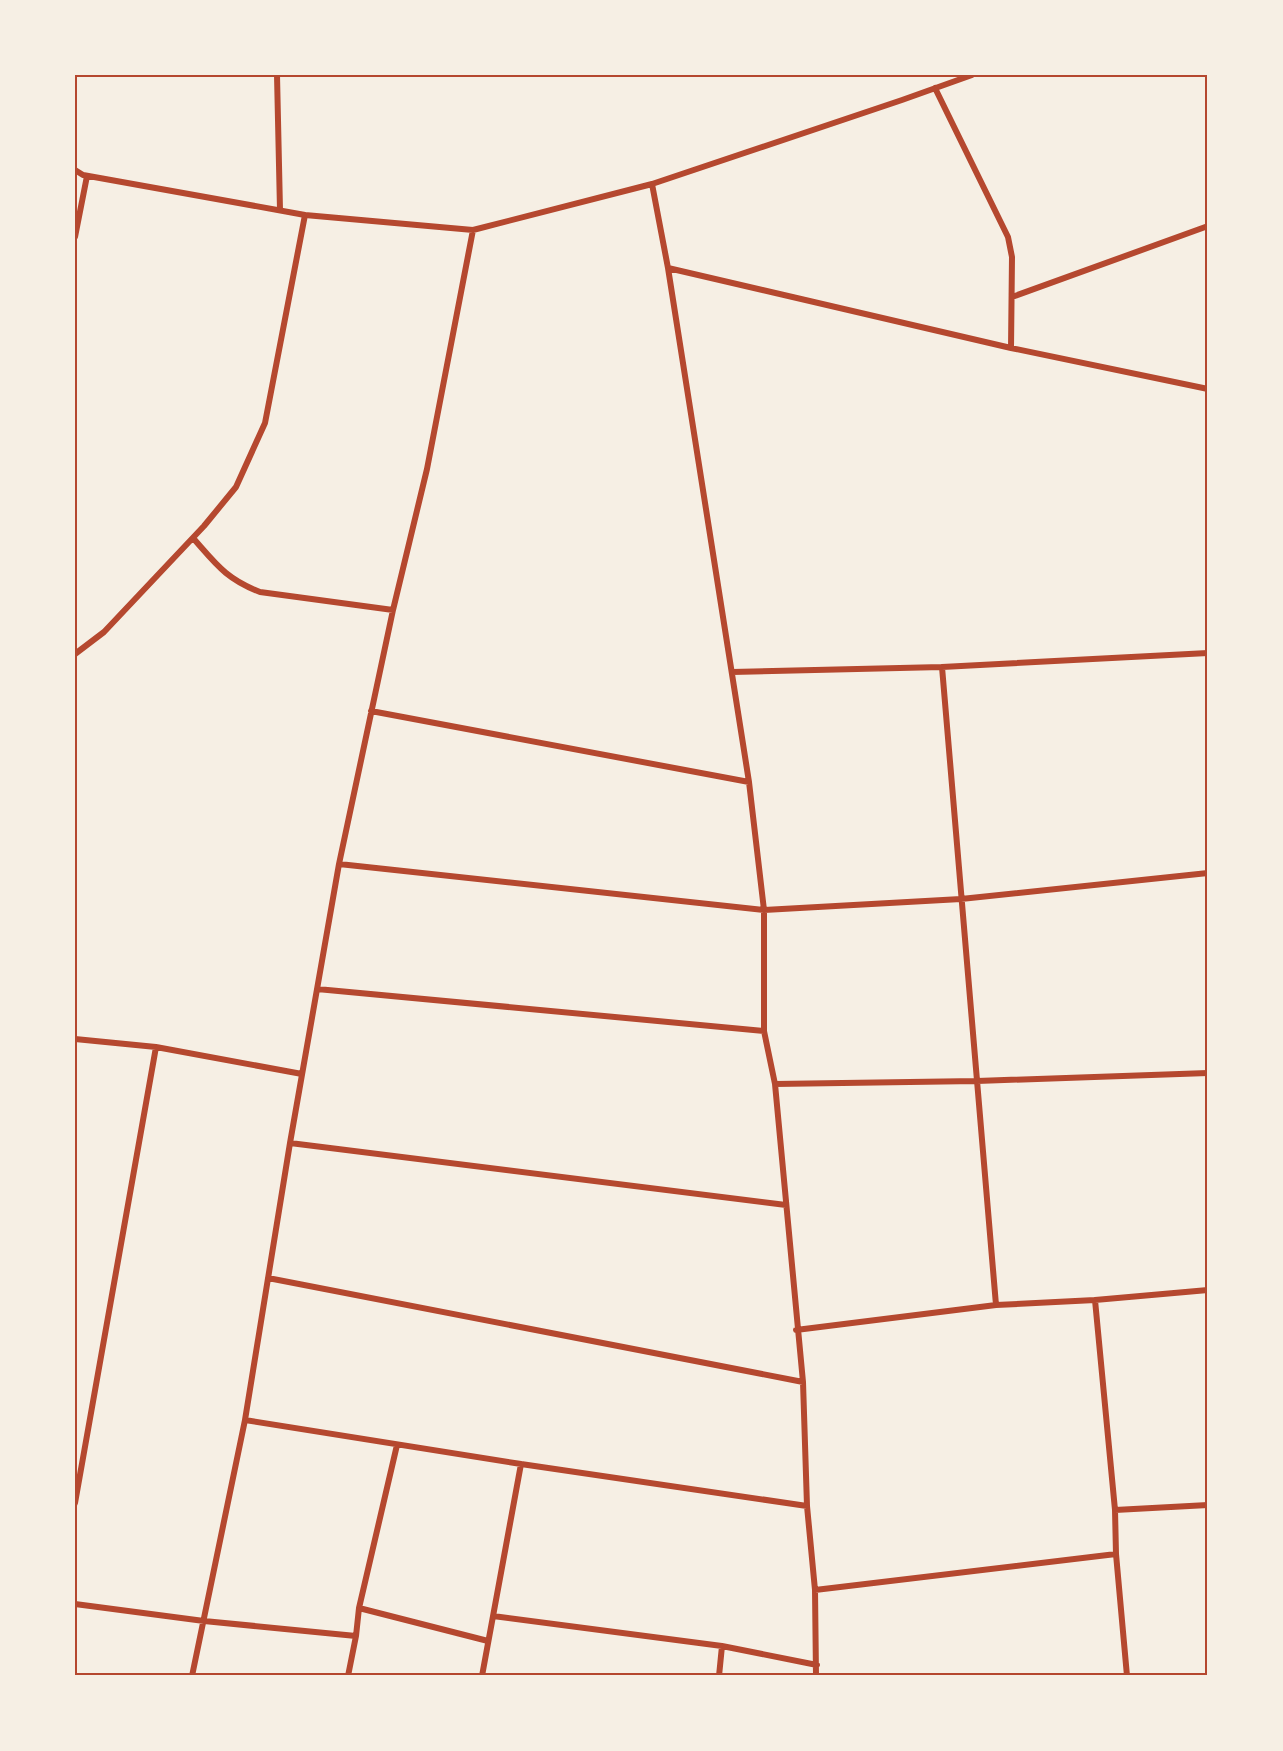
<svg xmlns="http://www.w3.org/2000/svg" width="1283" height="1751" font-family="Manrope,sans-serif">
<style>
.lines{fill:none;stroke-linecap:round;stroke-linejoin:round}
.minor{stroke:#b5482f;stroke-width:6}
.neatline{fill:none;stroke:#b5482f;stroke-width:2}
</style>
<rect width="100%" height="100%" fill="#f6efe4"/>
<g class="lines">
<path class="minor" d="M277,75L280,210
M935,88L1008,237L1012,257L1011,348
M75,170L83,175L305,215L473,230L652,184L902,100L972,75
M652,184L668,268L749,782L764,910V1031L775,1084L803,1382L807,1506L815,1590L816,1676
M75,237L87,176
M668,268L1011,348L1208,389
M1012,297L1208,226
M193,538C216,564 226,579 260,592L393,610
M75,654L104,632L204,526L236,487L265,423L305,215
M942,667L996,1305
M732,672L942,667L1208,653
M371,711L749,782
M339,864L764,910L961,899L1208,873
M317,989L764,1031
M75,1039L156,1047L302,1074
M775,1084L977,1081L1208,1073
M290,1143L786,1205
M268,1278L803,1382
M1095,1300L1115,1510L1116,1554L1127,1676
M796,1330L996,1305L1095,1300L1208,1290
M245,1420L521,1464L807,1506
M75,1503L156,1047
M1115,1510L1208,1505
M815,1590L1116,1554
M75,1604L204,1621L356,1636
M359,1608L488,1641
M493,1616L722,1646L817,1665
M192,1676L245,1420L290,1143L339,864L393,610L427,469L473,230
M348,1676L356,1636L359,1608L397,1445
M482,1676L521,1464
M719,1676L722,1646"/>
</g>
<rect width="1283" height="1751" fill="none" stroke="#f6efe4" stroke-width="153"/>
<rect x="76" y="76" width="1130" height="1598" class="neatline"/>
</svg>
